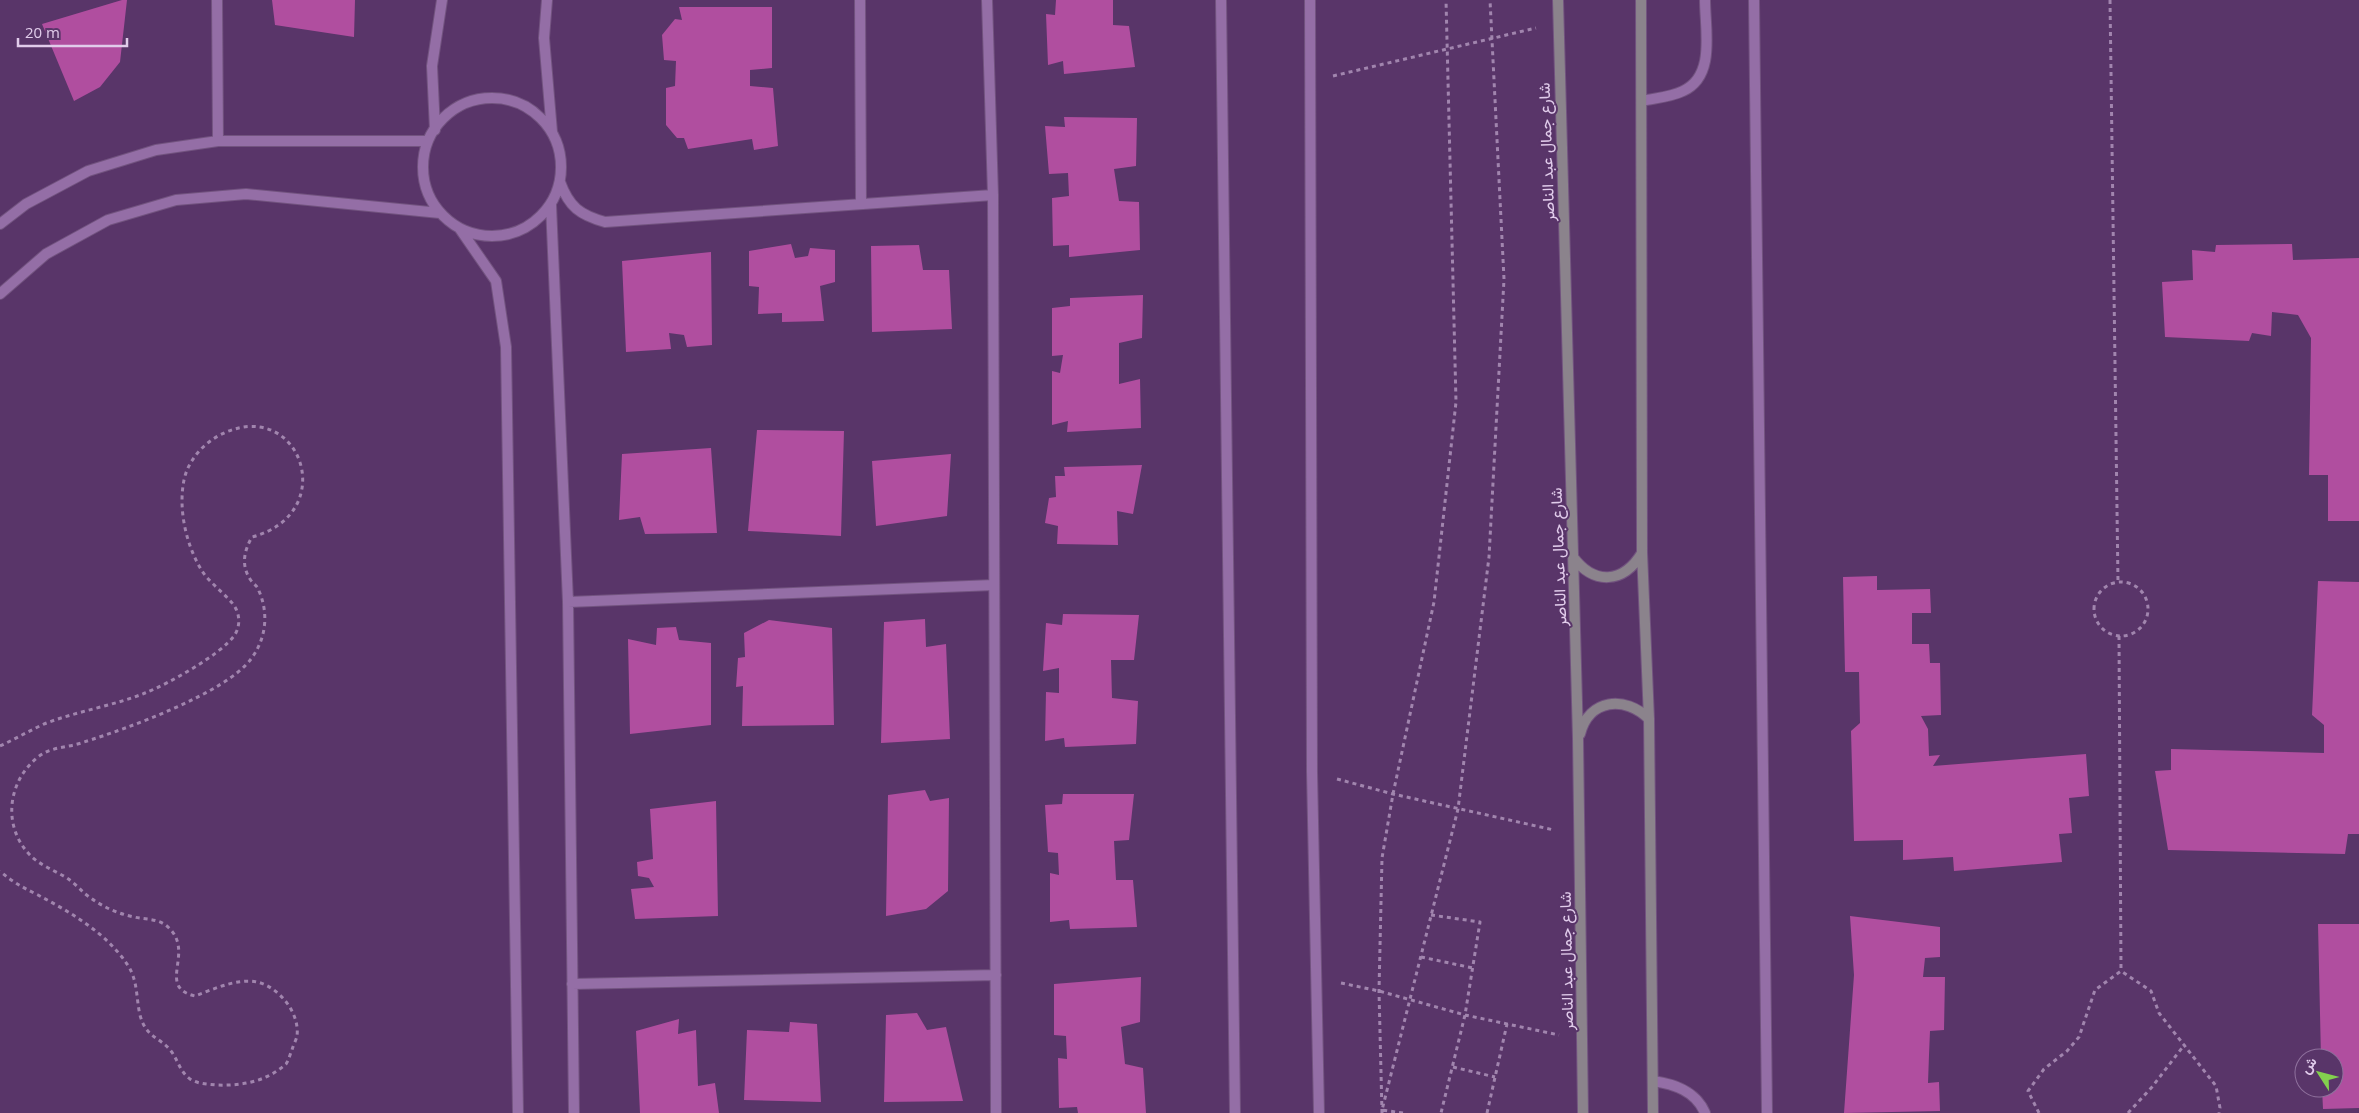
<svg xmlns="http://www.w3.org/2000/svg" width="2359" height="1113" font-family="'Open Sans',Vazirmatn,sans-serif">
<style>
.building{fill:#b04e9f}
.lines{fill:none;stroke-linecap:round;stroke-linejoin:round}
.street-casing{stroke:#72537f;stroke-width:12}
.secondary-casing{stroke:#72537f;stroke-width:12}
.path{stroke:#a185ae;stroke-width:3;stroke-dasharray:4 4;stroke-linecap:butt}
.street{stroke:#946ea6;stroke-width:10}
.secondary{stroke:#8b838c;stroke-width:10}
.labels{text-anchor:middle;stroke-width:4;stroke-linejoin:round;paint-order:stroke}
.street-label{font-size:16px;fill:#e1cceb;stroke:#593569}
</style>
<rect width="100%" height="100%" fill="#593569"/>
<path class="building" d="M122,0H127L120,62L100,87L74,101L42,24Z
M272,0H355L354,37L275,25Z
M1056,0H1113V25L1129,26L1135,67L1064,74L1063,61L1048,65L1046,14L1055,15Z
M679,7H772V68L750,70V86L773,88L778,146L754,150L752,139L688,149L684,138H677L666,125V88L675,86L676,61L664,60L662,35L675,19L682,20Z
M1064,117L1137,118L1136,166L1114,169L1119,201L1139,202L1140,250L1069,257V245L1053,246L1052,198L1069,196L1068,173L1049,174L1045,126L1065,127Z
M791,244L795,258L808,256L810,248L835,250V282L820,286L824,321L782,322V313L758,314L759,287L749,286V251Z
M2292,244L2293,260L2359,258V521H2328V475H2309L2311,338L2298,315L2272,312L2271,336L2252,333L2249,341L2165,337L2162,282L2193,280L2192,250L2215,252L2216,245Z
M919,245L923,270H949L952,329L872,332L871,246Z
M711,252L712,345L687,347L684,335L669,333L671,349L626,352L622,261Z
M1143,295L1142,338L1119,343V384L1140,379L1141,428L1067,432L1068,421L1052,425V371L1060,373L1063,355L1052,356V308L1070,306V298Z
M757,430L844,431L841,536L748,531Z
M711,448L717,533L645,534L640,517L619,520L622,454Z
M951,454L947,516L876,526L872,461Z
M1142,465L1133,514L1117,511L1118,545L1057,544L1058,526L1045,523L1049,498L1056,497L1055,476H1065L1064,467Z
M1877,576V590L1930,589L1931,613H1912V644H1929L1930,663H1940L1941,715L1921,716L1928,729L1929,756L1940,755L1933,766L2086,754L2089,796L2069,798L2072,833L2059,834L2062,862L1954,871L1953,857L1903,860V840L1854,841L1851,731L1860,723L1859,672H1845L1843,577Z
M2318,581L2359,582V834H2348L2345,854L2168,850L2155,771L2171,770V749L2324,753V725L2312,715Z
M1063,614L1139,615L1134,660H1111L1112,698L1138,701L1136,744L1065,747L1064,738L1045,741L1046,692L1059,693V668L1043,671L1046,623L1062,625Z
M925,619L926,647L946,644L950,739L881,743L884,622Z
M769,620L832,628L834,725L742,726L743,686L736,687L738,658L745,657L744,633Z
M676,627L679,640L711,643V725L630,734L628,639L656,645L657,628Z
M925,790L930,801L949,798L948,891L926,909L886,916L888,795Z
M1063,794H1134L1129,840L1114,841L1116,880H1133L1137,927L1070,929L1069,920L1050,922V873L1059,875L1058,853L1048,852L1045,805L1062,804Z
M716,801L718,916L635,919L631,889L654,887L649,878L638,876L637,862L653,859L650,809Z
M1850,916L1940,927V957L1925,958L1923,977H1945L1944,1030L1930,1031L1929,1055L1928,1083L1939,1082L1940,1111L1844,1113L1854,975Z
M2318,924H2359V1108L2323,1109L2322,1088H2334V1058H2321Z
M1141,977L1140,1022L1121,1027L1125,1064L1143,1068L1146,1113H1078L1077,1107L1059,1108L1058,1058L1067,1059L1066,1036L1054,1035V984Z
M917,1013L927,1030L946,1027L963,1101L884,1102L886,1015Z
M679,1019L678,1034L696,1030L698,1086L715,1083L719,1113H640L636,1031Z
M790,1022L817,1024L821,1102L744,1100L747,1030L789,1032Z"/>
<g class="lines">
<defs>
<path id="street" d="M217,0L218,141
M547,0L544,38L552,132
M860,0L861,204
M987,0L993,195L996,1113
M1221,0L1235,1113
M1310,0L1312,772L1319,1113
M1754,0L1767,1113
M423 167a69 69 0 1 1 138 0a69 69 0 1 1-138 0Z
M1642,101C1655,98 1671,97 1683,91C1716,76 1705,30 1705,0
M435,130L432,66L442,0
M560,182C569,207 580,215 605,222L993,195
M551,205L568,602L574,1113
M0,224L26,204L88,171L156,150L218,141H428
M460,229L496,281L506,347L518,1113
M0,294L46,254L108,220L176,200L246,194L440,213
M568,602L994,585
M572,984L996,975
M1653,1081C1674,1084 1696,1091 1705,1113"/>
<path id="secondary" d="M1558,0L1578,739L1583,1113
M1641,0L1642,552L1649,719L1653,1113
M1573,557C1594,585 1623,584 1642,553
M1580,734C1589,699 1625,695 1649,719"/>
</defs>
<use href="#street" class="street-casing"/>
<use href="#secondary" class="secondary-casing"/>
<path class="path" d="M2110,0L2118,582
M1333,76L1536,28
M2094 609a27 27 0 1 1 54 0a27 27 0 1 1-54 0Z
M2119,636L2121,971
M0,746C15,739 29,731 44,724C77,711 113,706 145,693C168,684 220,655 234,636C241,626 240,613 233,604C224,593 210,583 202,571C186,545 178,509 184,480C188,461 202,445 218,436C299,392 343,513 252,537C244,551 241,565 250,579C253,584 258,586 259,591C269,614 266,639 251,659C226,693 126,729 84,742C68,748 52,746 38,757C8,781 2,825 29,854C39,865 54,870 67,878C73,882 79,888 84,893C99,905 115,913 134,917C147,920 159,918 169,928C195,953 156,987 195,996C214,989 237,978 257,982C279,987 300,1013 297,1036C296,1040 293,1046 292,1050C290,1054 289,1060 286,1064C266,1082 241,1086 216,1085C207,1084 198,1084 190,1079C180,1072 178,1060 171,1051C160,1037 146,1038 140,1015C136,998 138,983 129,967C108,934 72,913 38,895C24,888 12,882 0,871
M1337,779L1393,794L1554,830
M1431,915L1480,922L1465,1015L1441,1113
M1421,957L1473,968
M1341,983L1379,991L1465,1015L1559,1035
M1453,1067L1495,1077
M1382,1113L1379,991L1382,858L1393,794L1434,602L1456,402L1446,0
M1403,1113L1382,1110L1458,809L1489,557L1504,279L1490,0
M1487,1113L1507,1024
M2039,1113L2028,1091L2044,1069L2067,1051L2079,1037L2095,990L2121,971L2151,991L2159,1013L2216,1086L2220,1108L2219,1113
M2128,1113L2152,1087L2185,1044"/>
<use href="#street" class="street"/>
<use href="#secondary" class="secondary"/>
</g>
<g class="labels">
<g class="street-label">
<text transform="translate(1546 152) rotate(-92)" y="6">شارع جمال عبد الناصر</text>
<text transform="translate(1558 557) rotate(-92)" y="6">شارع جمال عبد الناصر</text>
<text transform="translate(1566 961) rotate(-91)" y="6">شارع جمال عبد الناصر</text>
</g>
</g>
<g transform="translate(2319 1073) rotate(306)"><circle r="24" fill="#593569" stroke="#8f719d"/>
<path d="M0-4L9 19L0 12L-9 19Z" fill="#83d04e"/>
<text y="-8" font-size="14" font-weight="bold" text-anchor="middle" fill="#e1cceb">ش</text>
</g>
<path d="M18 38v8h109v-8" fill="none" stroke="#e1cceb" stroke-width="2.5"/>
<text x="25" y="38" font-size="15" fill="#e1cceb" stroke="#593569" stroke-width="4" paint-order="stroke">20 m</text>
</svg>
